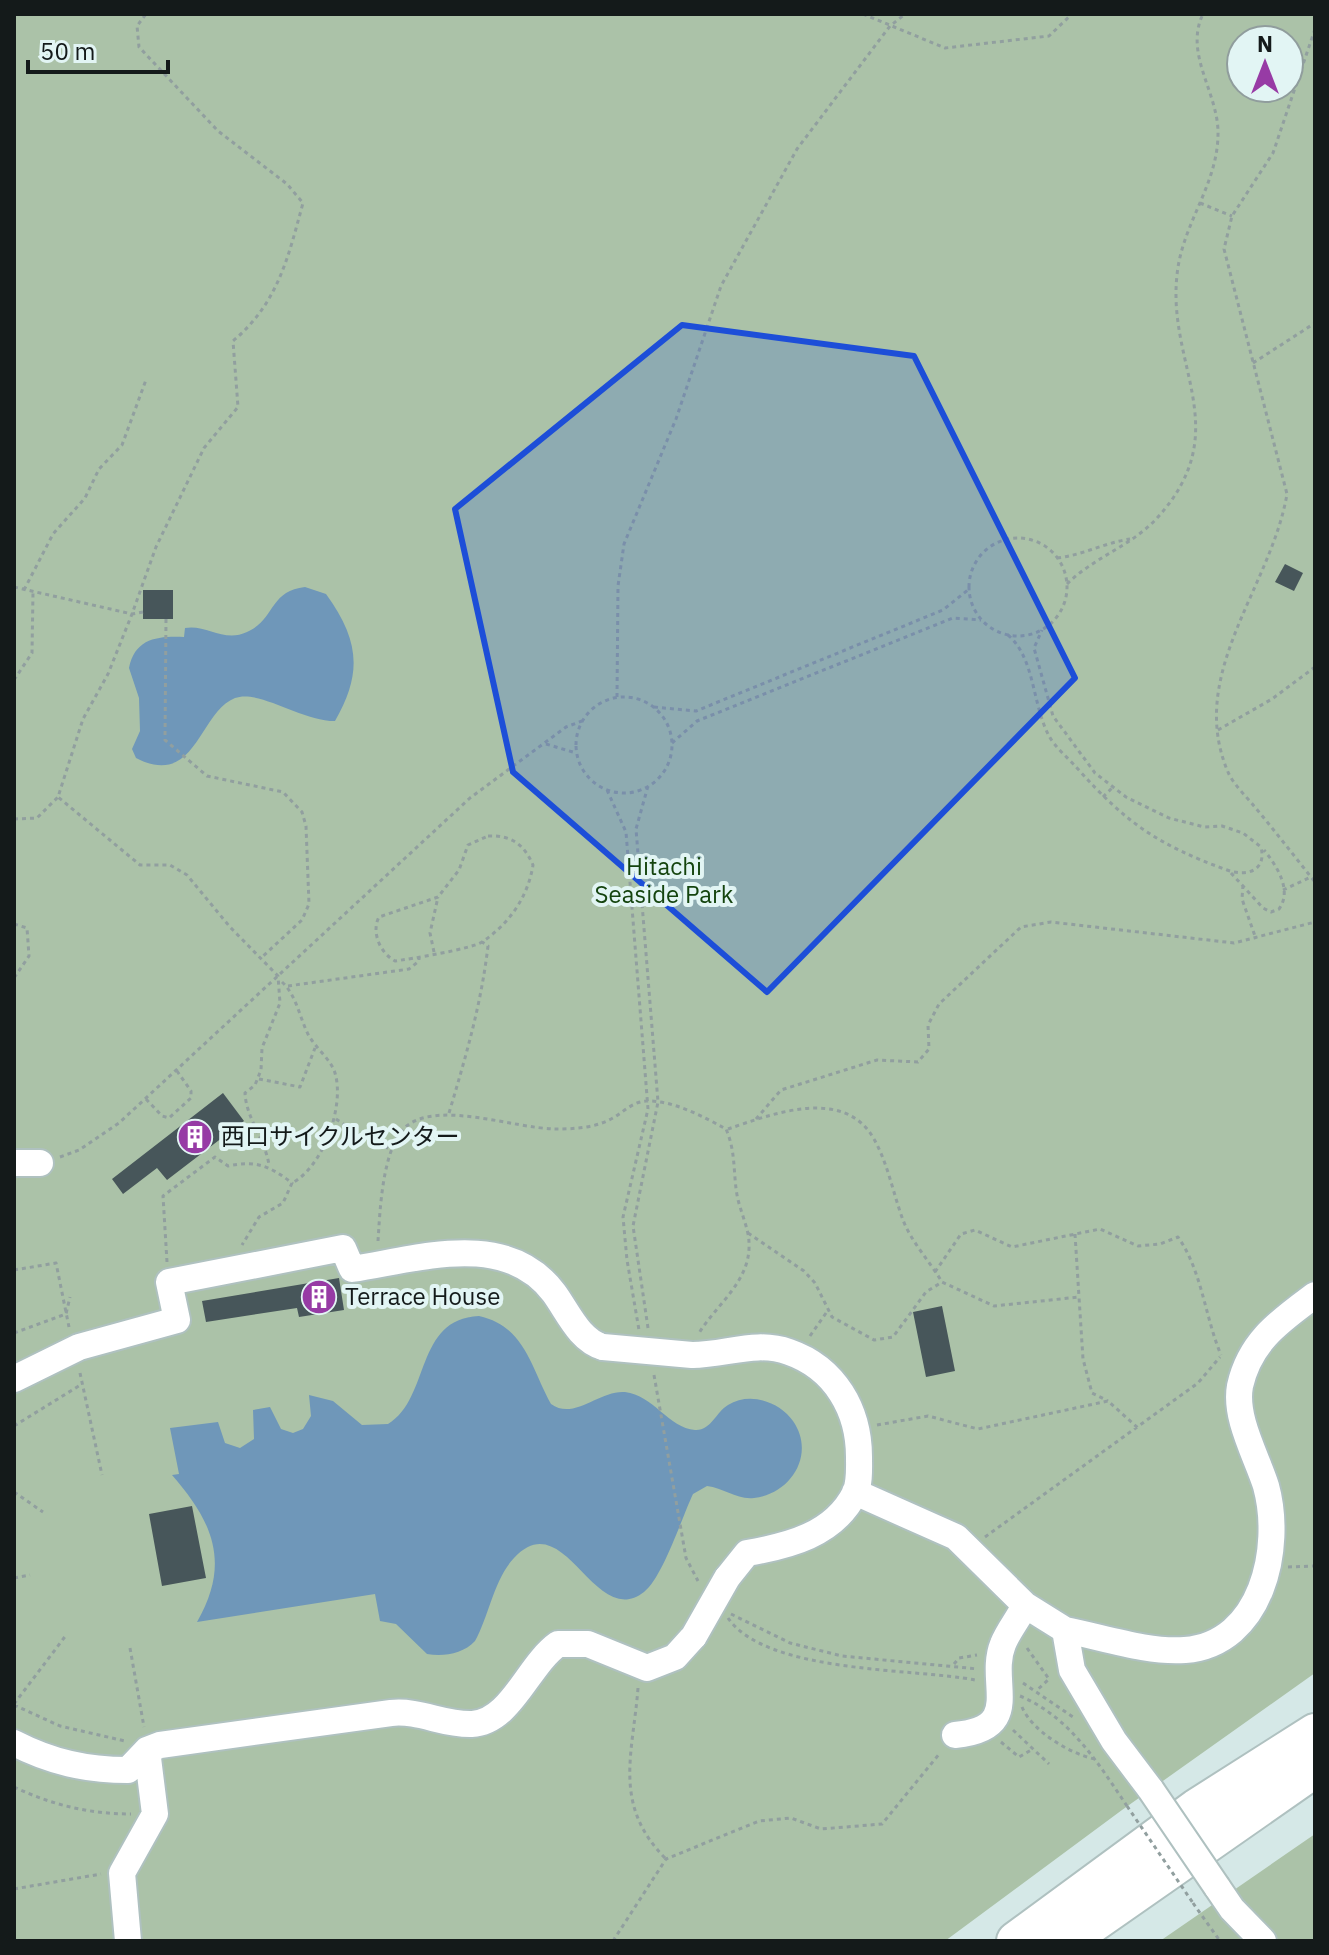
<svg xmlns="http://www.w3.org/2000/svg" width="1329" height="1955" font-family="'IBM Plex Sans','Noto Sans JP',sans-serif">
<style>
.green{fill:#abc2a8;fill-rule:evenodd}
.water{fill:#6f97b9}
.building{fill:#47565a}
.lines{fill:none;stroke-linecap:round;stroke-linejoin:round}
.minor-casing{stroke:#afc1c0;stroke-width:30}
.highway-casing{stroke:#afc1c0;stroke-width:42}
.path{stroke:#919f9f;stroke-width:3;stroke-dasharray:4 4;stroke-linecap:butt}
.minor{stroke:#fff;stroke-width:26}
.highway{stroke:#fff;stroke-width:38}
.minor-bridge-casing{stroke:#afc1c0;stroke-width:30;stroke-linecap:butt}
.path-bridge{stroke:#919f9f;stroke-width:3;stroke-dasharray:4 4;stroke-linecap:butt}
.minor-bridge{stroke:#fff;stroke-width:26}
.marked{fill:#1d4ed8;fill-opacity:0.2;stroke:#1d4ed8;stroke-width:6;stroke-linejoin:round}
.labels{text-anchor:middle;stroke-width:8;stroke-linejoin:round;paint-order:stroke}
.park-label{font-size:24px;fill:#14440e;stroke:#e2f5f4}
.poi-label{font-size:24px;fill:#141a1a;stroke:#e2f5f4;text-anchor:start}
</style>
<rect width="100%" height="100%" fill="#d5e8e7"/>
<path class="green" d="M14,14H1315V1673L1122,1810L945,1941H14ZM1241,40H1289V88H1241Z
M1315,1834V1941H1160Z"/>
<path class="water" d="M305,587L326,594C359,640 363,672 335,721C301,721 259,689 235,698C199,712 196,789 136,758L132,749L140,731L139,698L129,668C135,638 158,636 184,637L185,628C206,624 224,643 247,632C275,620 269,591 305,587Z
M479,1316C525,1326 531,1368 551,1404C574,1421 599,1390 625,1392C653,1395 669,1428 695,1430C711,1431 716,1412 728,1405C750,1391 780,1402 793,1421C816,1454 791,1494 754,1498C737,1500 724,1488 707,1486L693,1494C682,1517 663,1577 644,1592C594,1631 565,1503 514,1558C494,1579 489,1616 475,1641C463,1654 443,1657 427,1654L396,1624L380,1621L375,1594L197,1622C231,1563 213,1522 172,1475L179,1474L170,1428L218,1422L225,1443L240,1448L254,1439L253,1410L270,1407L281,1429L293,1433L303,1429L311,1416L309,1395L333,1401L362,1425L388,1424C431,1398 414,1319 479,1316Z"/>
<path class="building" d="M1285,564L1303,573L1294,591L1275,582Z
M143,590H173V619H143Z
M223,1093L244,1121L167,1180L157,1168L123,1194L112,1179Z
M339,1278L344,1310L299,1317L297,1308L206,1322L202,1301Z
M942,1306L955,1371L926,1377L913,1312Z
M192,1506L206,1578L162,1586L149,1514Z"/>
<g class="lines">
<defs>
<path id="minor" d="M14,1163H40
M692,1355C727,1355 755,1340 789,1352C835,1368 859,1410 859,1457C859,1468 860,1483 855,1493C834,1535 788,1546 747,1553L727,1578
M14,1379L79,1347L177,1320L169,1282L343,1248L352,1269C419,1259 506,1229 554,1293C568,1312 579,1340 603,1347
M855,1492L956,1537L1025,1605L1065,1630L1072,1670L1114,1741L1151,1790
M1065,1630C1102,1637 1148,1653 1185,1650C1262,1644 1283,1548 1266,1486C1257,1457 1234,1418 1240,1386C1250,1341 1280,1321 1315,1295
M955,1735C1026,1728 987,1683 1003,1644C1008,1631 1019,1618 1025,1605
M14,1743C51,1762 86,1770 128,1770L147,1750L160,1745L391,1713C420,1710 443,1725 472,1724C511,1722 528,1665 558,1644H588L647,1668L675,1657L694,1636
M1217,1887L1232,1909L1263,1941
M128,1941L122,1873L155,1814L147,1750"/>
<path id="highway" d="M1016,1941L1197,1808L1315,1733
M1067,1941L1315,1768"/>
</defs>
<use href="#minor" class="minor-casing"/>
<use href="#highway" class="highway-casing"/>
<path class="path" d="M863,14L945,48L1049,36L1072,14
M1315,29L1273,153L1232,216L1224,249L1287,494C1271,588 1186,674 1228,772C1233,784 1246,796 1254,806C1275,831 1295,857 1315,882
M1200,203L1232,216
M1253,363L1315,323
M969 587a49 49 0 1 1 98 0a49 49 0 1 1-98 0Z
M1057,558C1083,555 1104,543 1130,539
M1067,584C1094,557 1132,546 1158,517C1236,430 1167,367 1177,275C1182,223 1219,184 1218,131C1217,91 1184,53 1203,14
M14,587L132,614L108,674L83,719L58,797L140,865H170L187,875L230,927L278,976L280,1003L262,1048L261,1070L255,1085L245,1093C246,1118 265,1139 269,1165
M24,590L53,534L85,498L99,469L122,445L146,380
M143,612L132,614L156,547L204,448L238,407L233,341C278,303 288,258 303,203L287,184L218,131L139,47L137,26L146,14
M166,619L165,740L207,776L283,792L302,812L306,826L309,904L302,920L261,958
M1008,635C1035,658 1032,704 1049,736C1055,747 1068,758 1077,768C1126,823 1158,845 1227,870C1246,877 1267,871 1261,847L1243,833L1222,826L1204,827L1169,818L1126,797L1095,773L1053,716L1034,648L1042,630
M14,680L32,653L33,592
M617,697L618,586L624,544L676,419L721,286L797,149L890,26L905,14
M576 745a48 48 0 1 1 96 0a48 48 0 1 1-96 0Z
M654,707L696,711L943,610L969,589
M1218,730L1272,699L1315,667
M672,743L697,721L953,618L981,620
M546,744L576,753
M607,790L626,832L648,1109L623,1217L627,1260L639,1330
M1103,797L1113,787
M14,819L37,818L58,797
M488,836C511,835 524,844 533,865C528,897 509,924 482,942C471,949 410,959 395,961C380,953 371,932 379,917L438,897L459,870L468,845Z
M1231,873L1263,908L1271,912L1279,909C1293,890 1276,865 1264,850
M1243,885L1242,899L1256,939
M1283,890L1311,877
M14,924L27,928L29,956L14,978
M434,952L430,933L438,897
M282,982C296,995 299,1015 307,1032C313,1046 331,1059 335,1073C345,1106 323,1167 292,1183
M288,986L409,969L419,961V956
M259,1079L300,1087L315,1048
M146,1099L162,1116L169,1118L191,1098V1091L177,1071
M449,1113C466,1056 481,1005 488,946L482,942
M336,1119L359,1135L392,1150
M756,1119L781,1090L877,1060L918,1062L929,1049L928,1025L939,1004L1021,927L1051,922L1234,943L1315,922
M728,1129C772,1114 844,1086 874,1139C888,1164 893,1193 903,1220C911,1241 930,1262 942,1282
M60,1157L79,1150L119,1123L470,798L566,727L582,721
M748,1233L804,1271L815,1283L832,1317L874,1340L893,1337L926,1292L942,1282L994,1306L1079,1297L1083,1359L1092,1393L1108,1401
M1075,1234L1079,1297
M378,1241C380,1212 382,1144 408,1125C441,1101 513,1128 555,1129C573,1129 593,1128 609,1120C622,1114 631,1102 646,1101C673,1100 704,1117 726,1129C736,1152 733,1172 737,1195C740,1211 749,1229 749,1243C751,1281 716,1305 699,1333
M167,1262L163,1196L215,1157L228,1166C256,1160 270,1166 292,1183L283,1203L259,1217L242,1245
M14,1270L56,1263L69,1327
M935,1272L961,1234L975,1230L1012,1247L1100,1229L1138,1246L1160,1244L1178,1237C1202,1271 1205,1317 1221,1355
M648,1328L633,1226L658,1102L636,829L648,786
M14,1333L66,1314L70,1297
M810,1336L826,1313
M80,1373L102,1475
M654,1375L686,1558L698,1581
M877,1425L928,1416L978,1429L1108,1401L1138,1428
M14,1426L82,1384
M14,1492L43,1512
M985,1537L1198,1383L1220,1357
M1288,1567L1315,1566
M14,1578L30,1575
M731,1614L790,1643L842,1656L978,1669
M728,1618C767,1674 914,1668 975,1680
M130,1648L144,1727
M1027,1648L1049,1679L1036,1691
M954,1664L959,1658L977,1655
M1023,1683L1073,1717
M638,1688C633,1754 612,1805 666,1859
M1020,1696C1070,1717 1098,1763 1127,1806
M14,1704L67,1634
M14,1705L60,1726L125,1741
M1022,1707C1032,1731 1070,1754 1095,1759
M1013,1730L1049,1764
M1001,1742L1019,1757L1033,1749
M14,1787C52,1805 90,1814 131,1814
M14,1889L101,1874
M1193,1903L1220,1941
M613,1941L666,1859L759,1821L791,1818L821,1829L882,1824L940,1753"/>
<use href="#minor" class="minor"/>
<use href="#highway" class="highway"/>
<defs>
<path id="minor-bridge" d="M603,1347L692,1355
M694,1636L727,1578
M1151,1790L1217,1887"/>
</defs>
<use href="#minor-bridge" class="minor-bridge-casing"/>
<path class="path-bridge" d="M1127,1806L1193,1903"/>
<use href="#minor-bridge" class="minor-bridge"/>
</g>
<path class="marked" d="M682,325L914,356L1075,678L767,992L513,772L455,509Z"/>
<defs>
<symbol id="building-disc" viewBox="-11 -11 22 22"><circle r="9.5" fill="#973ba5" stroke="#e2f5f4"/><path d="M-4-6H4V6H1V3H-1V6H-4ZM-2.5-4.3h1.7v1.8h-1.7ZM.8-4.3h1.7v1.8H.8ZM-2.5-1h1.7V.8h-1.7ZM.8-1h1.7V.8H.8Z" fill="#fff"/></symbol>
</defs>
<g fill-rule="evenodd">
<use href="#building-disc" x="175" y="1117" width="40" height="40"/>
<use href="#building-disc" x="299" y="1277" width="40" height="40"/>
</g>
<g class="labels">
<g class="park-label">
<text x="664" y="875">Hitachi<tspan x="664" dy="28">Seaside Park</tspan></text>
</g>
<g class="poi-label">
<text x="221" y="1145">西口サイクルセンター</text>
<text x="345" y="1305">Terrace House</text>
</g>
</g>
<rect width="1329" height="1955" fill="none" stroke="#141a1a" stroke-width="32"/>
<g transform="translate(1265 64)"><circle r="38" fill="#e2f5f4" stroke="#909d9d" stroke-width="2"/>
<path d="M0-6L14 30L0 20L-14 30Z" fill="#973ba5"/>
<text y="-12" font-size="22" font-weight="bold" text-anchor="middle" fill="#141a1a">N</text>
</g>
<path d="M28 60v12h140v-12" fill="none" stroke="#141a1a" stroke-width="4"/>
<text x="40" y="60" font-size="24" fill="#141a1a" stroke="#e2f5f4" stroke-width="6" paint-order="stroke">50 m</text>
</svg>
